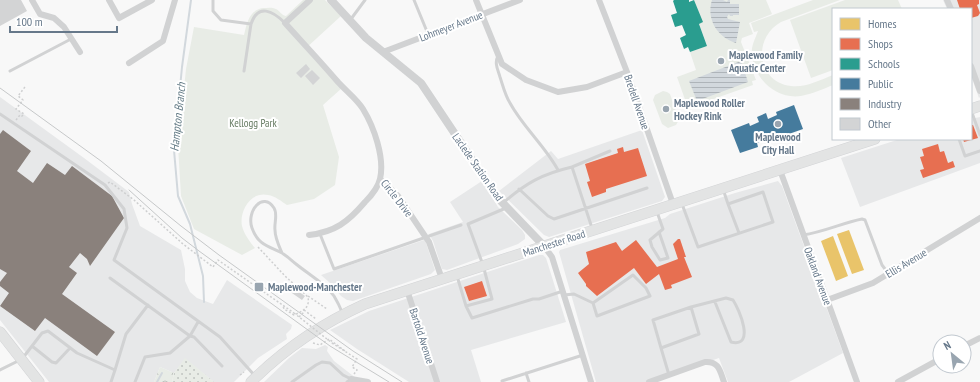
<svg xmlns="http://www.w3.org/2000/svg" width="980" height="382" font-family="'PT Sans Narrow',sans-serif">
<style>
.built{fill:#e7e8e9}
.grass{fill:url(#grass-dots)}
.forest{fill:url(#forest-crowns)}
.park{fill:#e8ece6}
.water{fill:url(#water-rules)}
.homes{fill:#e9c46a}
.shops{fill:#e76f51}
.schools{fill:#2a9d8f}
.public{fill:#457b9d}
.industry{fill:#8a817c}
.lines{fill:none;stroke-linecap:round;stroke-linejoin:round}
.stream{stroke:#d2d8dd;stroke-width:2}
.building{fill:#d3d4d5}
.primary-casing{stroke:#d3d4d6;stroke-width:11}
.path{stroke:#cecfd0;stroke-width:1.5;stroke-dasharray:2 2;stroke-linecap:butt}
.service{stroke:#d1d2d3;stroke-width:3}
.minor{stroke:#d1d2d3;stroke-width:6}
.tertiary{stroke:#d1d2d3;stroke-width:8}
.primary{stroke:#e3e4e4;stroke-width:10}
.tram{stroke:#c6c8c9;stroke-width:1}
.path-bridge{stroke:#cecfd0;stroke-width:1.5;stroke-dasharray:2 2;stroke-linecap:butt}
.poi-dot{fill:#99a5b0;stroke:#fff;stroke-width:1.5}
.labels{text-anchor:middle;stroke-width:4;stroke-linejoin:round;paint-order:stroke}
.street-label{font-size:11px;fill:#66788a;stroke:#fff}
.poi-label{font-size:11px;font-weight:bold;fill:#66788a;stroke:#fff;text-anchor:start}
.park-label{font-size:11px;fill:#667b62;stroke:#fff}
.water-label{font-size:12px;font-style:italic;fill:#627a85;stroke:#fff}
</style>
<defs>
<pattern id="grass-dots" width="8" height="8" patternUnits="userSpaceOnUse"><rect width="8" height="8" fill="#e8ece6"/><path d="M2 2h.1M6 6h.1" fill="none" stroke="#c0c4c0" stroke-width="1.8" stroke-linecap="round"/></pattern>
<pattern id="forest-crowns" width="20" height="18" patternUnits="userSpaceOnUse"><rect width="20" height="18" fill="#e8ece6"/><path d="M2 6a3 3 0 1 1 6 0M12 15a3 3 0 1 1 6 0" fill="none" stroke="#c0c4c0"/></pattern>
<pattern id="water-rules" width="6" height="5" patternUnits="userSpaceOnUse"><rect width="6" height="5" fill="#d2d8dd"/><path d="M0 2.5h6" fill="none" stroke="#aeb4b9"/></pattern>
</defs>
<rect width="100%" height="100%" fill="#f8f8f8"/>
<path class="built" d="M943,0H980V97L979,98L971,76V9H947Z
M0,97L84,158L129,192L132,204L140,226L181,250L185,269V281L190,292L197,298L213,304L227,280L292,325L291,329L286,334L287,339L258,358L234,382H214L185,359L174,373L160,367L154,382H49L0,320Z
M980,117V163L860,207L841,158L900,139H971V119Z
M642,130L665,197L662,201L549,237L544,235L499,191L551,151L558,159Z
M482,181L498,207L522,230L525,235V239L518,244L447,270L442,269L433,241L429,234L463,222L450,202Z
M778,181L782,186L843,353L789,382H728L719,358L649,382H596L559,252L560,250L665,218L670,214L735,193Z
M424,240L426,243L435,270L431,274L353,301L347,300L341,296L330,283L321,275Z
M539,255H543L546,258L566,322L471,350L481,382H409L357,349L330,330L369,311Z
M325,345L328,347L327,351L334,361L361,382H264L289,358L302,348L316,349Z"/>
<path class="grass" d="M185,358L214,382H172L174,373Z"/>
<path class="forest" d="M160,367L174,373L172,382H154Z"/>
<path class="park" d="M303,0H325L341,16L305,49L342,88L323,105L339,157L335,185L314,199L287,205C281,201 275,196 268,195C251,191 239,211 242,226C244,234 250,242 255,248L242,255L194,229L181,196L178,146L186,69L194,27L244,35C247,23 249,10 263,8C267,8 272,7 276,9C280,11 281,15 286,16Z
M694,0H766L772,14L749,23L753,34L742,38L741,42L756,80L752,81L753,85L688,108L677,77L696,70L690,52L707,46L699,24L702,22Z
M813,0H840L781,22C752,38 757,82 791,86C805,88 820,80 833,75V85C823,89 812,94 801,96C774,100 750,75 752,48C753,42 756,37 758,31L754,32L751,23Z
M845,0H898L902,9H833V70L811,78L790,20Z
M663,91L667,92L670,94L679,120L676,125L668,128L662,124L653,100L655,95Z"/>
<path class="water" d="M712,0H723L727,2L728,0H730V4H739V15H733V16H730L729,14L727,17L728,19L740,22L736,43C717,37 706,19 712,0Z
M741,61L748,82L697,101L689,81Z"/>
<path class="homes" d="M849,230L864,270L852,274L837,234Z
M833,236L848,276L836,281L821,241Z"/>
<path class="shops" d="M957,0H979V4L977,5L980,13L978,16L971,18V9H960Z
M971,125H973L978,138L964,142L963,139H971Z
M938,144L940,152L944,151L948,163L953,161L955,167L923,178L920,170L924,169L920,157L924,156L922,149Z
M623,147L624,152L638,148L647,176L606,189V192L592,197L587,182L590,181L585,164L618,153L617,149Z
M678,239H680L686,257H684L692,277L671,285L672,288L665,290L659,274L646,284L634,268L597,296L586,286V284L578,273L589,264L586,252L616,242L622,251L636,240L657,267L678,259L673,244Z
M482,281L487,296L469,301L464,287Z"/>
<path class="schools" d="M674,0H689V2L694,0L703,22L699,24L707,46L690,52L688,47L684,49L680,38L686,35L682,25L675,27L671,15L677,13L673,1Z"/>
<path class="public" d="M794,105L803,129L786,135L785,133L757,143L758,147L740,153L731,130L749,123L750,126L759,122L757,117L766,113L768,119L777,115L776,112Z"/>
<path class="industry" d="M3,130L31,151L17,171L33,183L47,163L65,175L72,166L112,196L124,218L90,266L87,259L80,253L69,267L77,273L62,294L115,332L97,356L45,318L35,331L0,306L9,293L0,286V282L7,273L0,269V134Z"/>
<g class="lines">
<path class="stream" d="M191,0L182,67L174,150L178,196L190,224L203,276L204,302
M157,382L162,373"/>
</g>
<path class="building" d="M0,0H21L27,11L0,26Z
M306,64L310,69L301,78L296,73Z
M312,70L320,78L313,85L305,76Z
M292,287L305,296L302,300L289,291Z"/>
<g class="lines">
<defs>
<path id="primary" d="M971,109L980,106
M0,332L39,382
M251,382C284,349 323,323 365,304L875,139"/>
</defs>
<use href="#primary" class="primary-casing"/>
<path class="path" d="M16,120L20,115L22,116L24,114L16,109L23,100L18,96L25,87
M108,183L110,182L134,200L183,244L213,267L218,260L294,313
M258,247L285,276L308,297C310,308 303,311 294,315L284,309L283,306
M308,296L327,309
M304,310L316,319
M299,317L305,311
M313,343L320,345L329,339L345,351
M332,343L357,359L352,367L357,370L354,374
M240,375L244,372"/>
<path class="service" d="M213,0V11L221,20L251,24
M414,0L428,34
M351,19L365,0
M498,56C494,63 498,70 500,77C503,86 505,95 510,103C523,127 545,146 558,170
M10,71L71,39
M244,71L251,24C258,3 273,11 285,23
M971,110L980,135
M0,114L105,185L124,209L127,228L114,260L220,337L255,376
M959,139L965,156L980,151
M572,167L610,151
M519,189L548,216L554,219L647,188
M503,203C526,183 542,174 572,167L592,228
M682,204L698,247L773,222L763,192L728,204L723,189
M728,204L739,233
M657,212L663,229L650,240L652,247L660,260L668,258L659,232
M320,234L334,269L461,225
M803,235C824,232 842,223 862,219L865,220L882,265L888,273
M282,253C279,246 275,238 275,230C274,223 278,214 274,208C263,191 246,211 252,228C258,245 268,246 282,253C287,256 292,261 296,264C308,274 325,283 334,296C337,301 340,307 342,312
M457,276L466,306L492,299L483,265L468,224L506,208
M110,278L190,336L198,322
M564,295L574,294L593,303L633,275L646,288L650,296L597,316L593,303
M466,306L472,318L533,299H539L563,291
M32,346L52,362L56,363L70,348
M661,348L653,320L691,307
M0,370L22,359L42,333L48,331L77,353L115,370L111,382
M115,370L126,334L148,305
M526,373L529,382
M669,375L661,348L699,334L691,307L726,298L733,300C739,309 756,348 731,342L715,302
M502,381L583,355
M135,382L145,357L170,353L190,336L194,337L222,366
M292,382L316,365L322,362L330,363L343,375L351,379L347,382"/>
<path class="minor" d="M32,0L40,14L54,18L64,27L80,52
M109,0L119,18L152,0
M476,0L502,64L526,80L558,92L587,87L627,72
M599,0L627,72L673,204
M947,0L951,9
M383,52L520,0
M129,63L163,41L175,0
M971,66L980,91
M780,170L857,382
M380,179L398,196L429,242L442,279
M309,235C335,232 348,222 365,202C371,196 378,188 380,179C385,158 374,127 363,109C357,99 346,91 338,82C321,62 303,43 285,23L310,0
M544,246L552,257L591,382
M407,290L437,382
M827,300L873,283L980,218
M964,346L980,338
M351,379L368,382
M649,382L705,362C719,361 720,371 724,382
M898,382L940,359"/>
<path class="tertiary" d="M331,0L366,38L421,83L497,197L544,246"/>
<use href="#primary" class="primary"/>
<path class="tram" d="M0,88L101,161L181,226L219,255L353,351L402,382
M129,190L182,238L199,251L330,346L389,382"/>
<path class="path-bridge" d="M294,313L332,343"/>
</g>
<g class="poi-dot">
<circle cx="721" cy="61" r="4"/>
<circle cx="666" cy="109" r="4"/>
<circle cx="778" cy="124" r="4"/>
<rect x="254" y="282" width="10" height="10" rx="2"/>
</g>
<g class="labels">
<g class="street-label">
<text transform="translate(451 26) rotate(-21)" y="4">Lohmeyer Avenue</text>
<text transform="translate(637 102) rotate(71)" y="4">Bredell Avenue</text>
<text transform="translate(478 167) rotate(55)" y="4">Laclede Station Road</text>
<text transform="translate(397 198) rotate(52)" y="4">Circle Drive</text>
<text transform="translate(554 243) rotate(-18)" y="4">Manchester Road</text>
<text transform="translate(906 263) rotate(-31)" y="4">Ellis Avenue</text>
<text transform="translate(818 276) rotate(70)" y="4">Oakland Avenue</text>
<text transform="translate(422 336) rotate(72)" y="4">Bartold Avenue</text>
</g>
<g class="poi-label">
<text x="729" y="59">Maplewood Family<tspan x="729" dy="13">Aquatic Center</tspan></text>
<text x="674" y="107">Maplewood Roller<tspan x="674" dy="13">Hockey Rink</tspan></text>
<text x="778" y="141" text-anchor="middle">Maplewood<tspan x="778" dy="13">City Hall</tspan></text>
<text x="268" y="291">Maplewood-Manchester</text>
</g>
<g class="park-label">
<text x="253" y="127">Kellogg Park</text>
</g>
<g class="water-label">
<text transform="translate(178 117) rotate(-84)" y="4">Hampton Branch</text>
</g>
</g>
<rect x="832" y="8" width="140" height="132" fill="#ffffff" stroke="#c2c9d0"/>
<rect x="840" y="18" width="20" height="12" fill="#e9c46a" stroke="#c2c9d0"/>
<text x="868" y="28" font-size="12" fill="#66788a">Homes</text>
<rect x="840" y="38" width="20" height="12" fill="#e76f51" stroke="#c2c9d0"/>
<text x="868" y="48" font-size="12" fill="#66788a">Shops</text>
<rect x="840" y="58" width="20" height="12" fill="#2a9d8f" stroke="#c2c9d0"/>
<text x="868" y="68" font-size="12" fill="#66788a">Schools</text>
<rect x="840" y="78" width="20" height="12" fill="#457b9d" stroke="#c2c9d0"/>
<text x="868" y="88" font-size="12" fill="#66788a">Public</text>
<rect x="840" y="98" width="20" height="12" fill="#8a817c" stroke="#c2c9d0"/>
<text x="868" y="108" font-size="12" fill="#66788a">Industry</text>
<rect x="840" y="118" width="20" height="12" fill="#d3d4d5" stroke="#c2c9d0"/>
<text x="868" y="128" font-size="12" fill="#66788a">Other</text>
<g transform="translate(952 354) rotate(331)"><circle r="19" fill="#ffffff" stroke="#c2c9d0"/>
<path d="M0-3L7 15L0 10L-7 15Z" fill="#99a5b0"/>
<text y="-6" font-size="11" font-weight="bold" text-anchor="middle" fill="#66788a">N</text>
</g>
<path d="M10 26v6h107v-6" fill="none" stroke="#66788a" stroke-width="2"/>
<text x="16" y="26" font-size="12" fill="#66788a" stroke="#ffffff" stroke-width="3" paint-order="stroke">100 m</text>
</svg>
